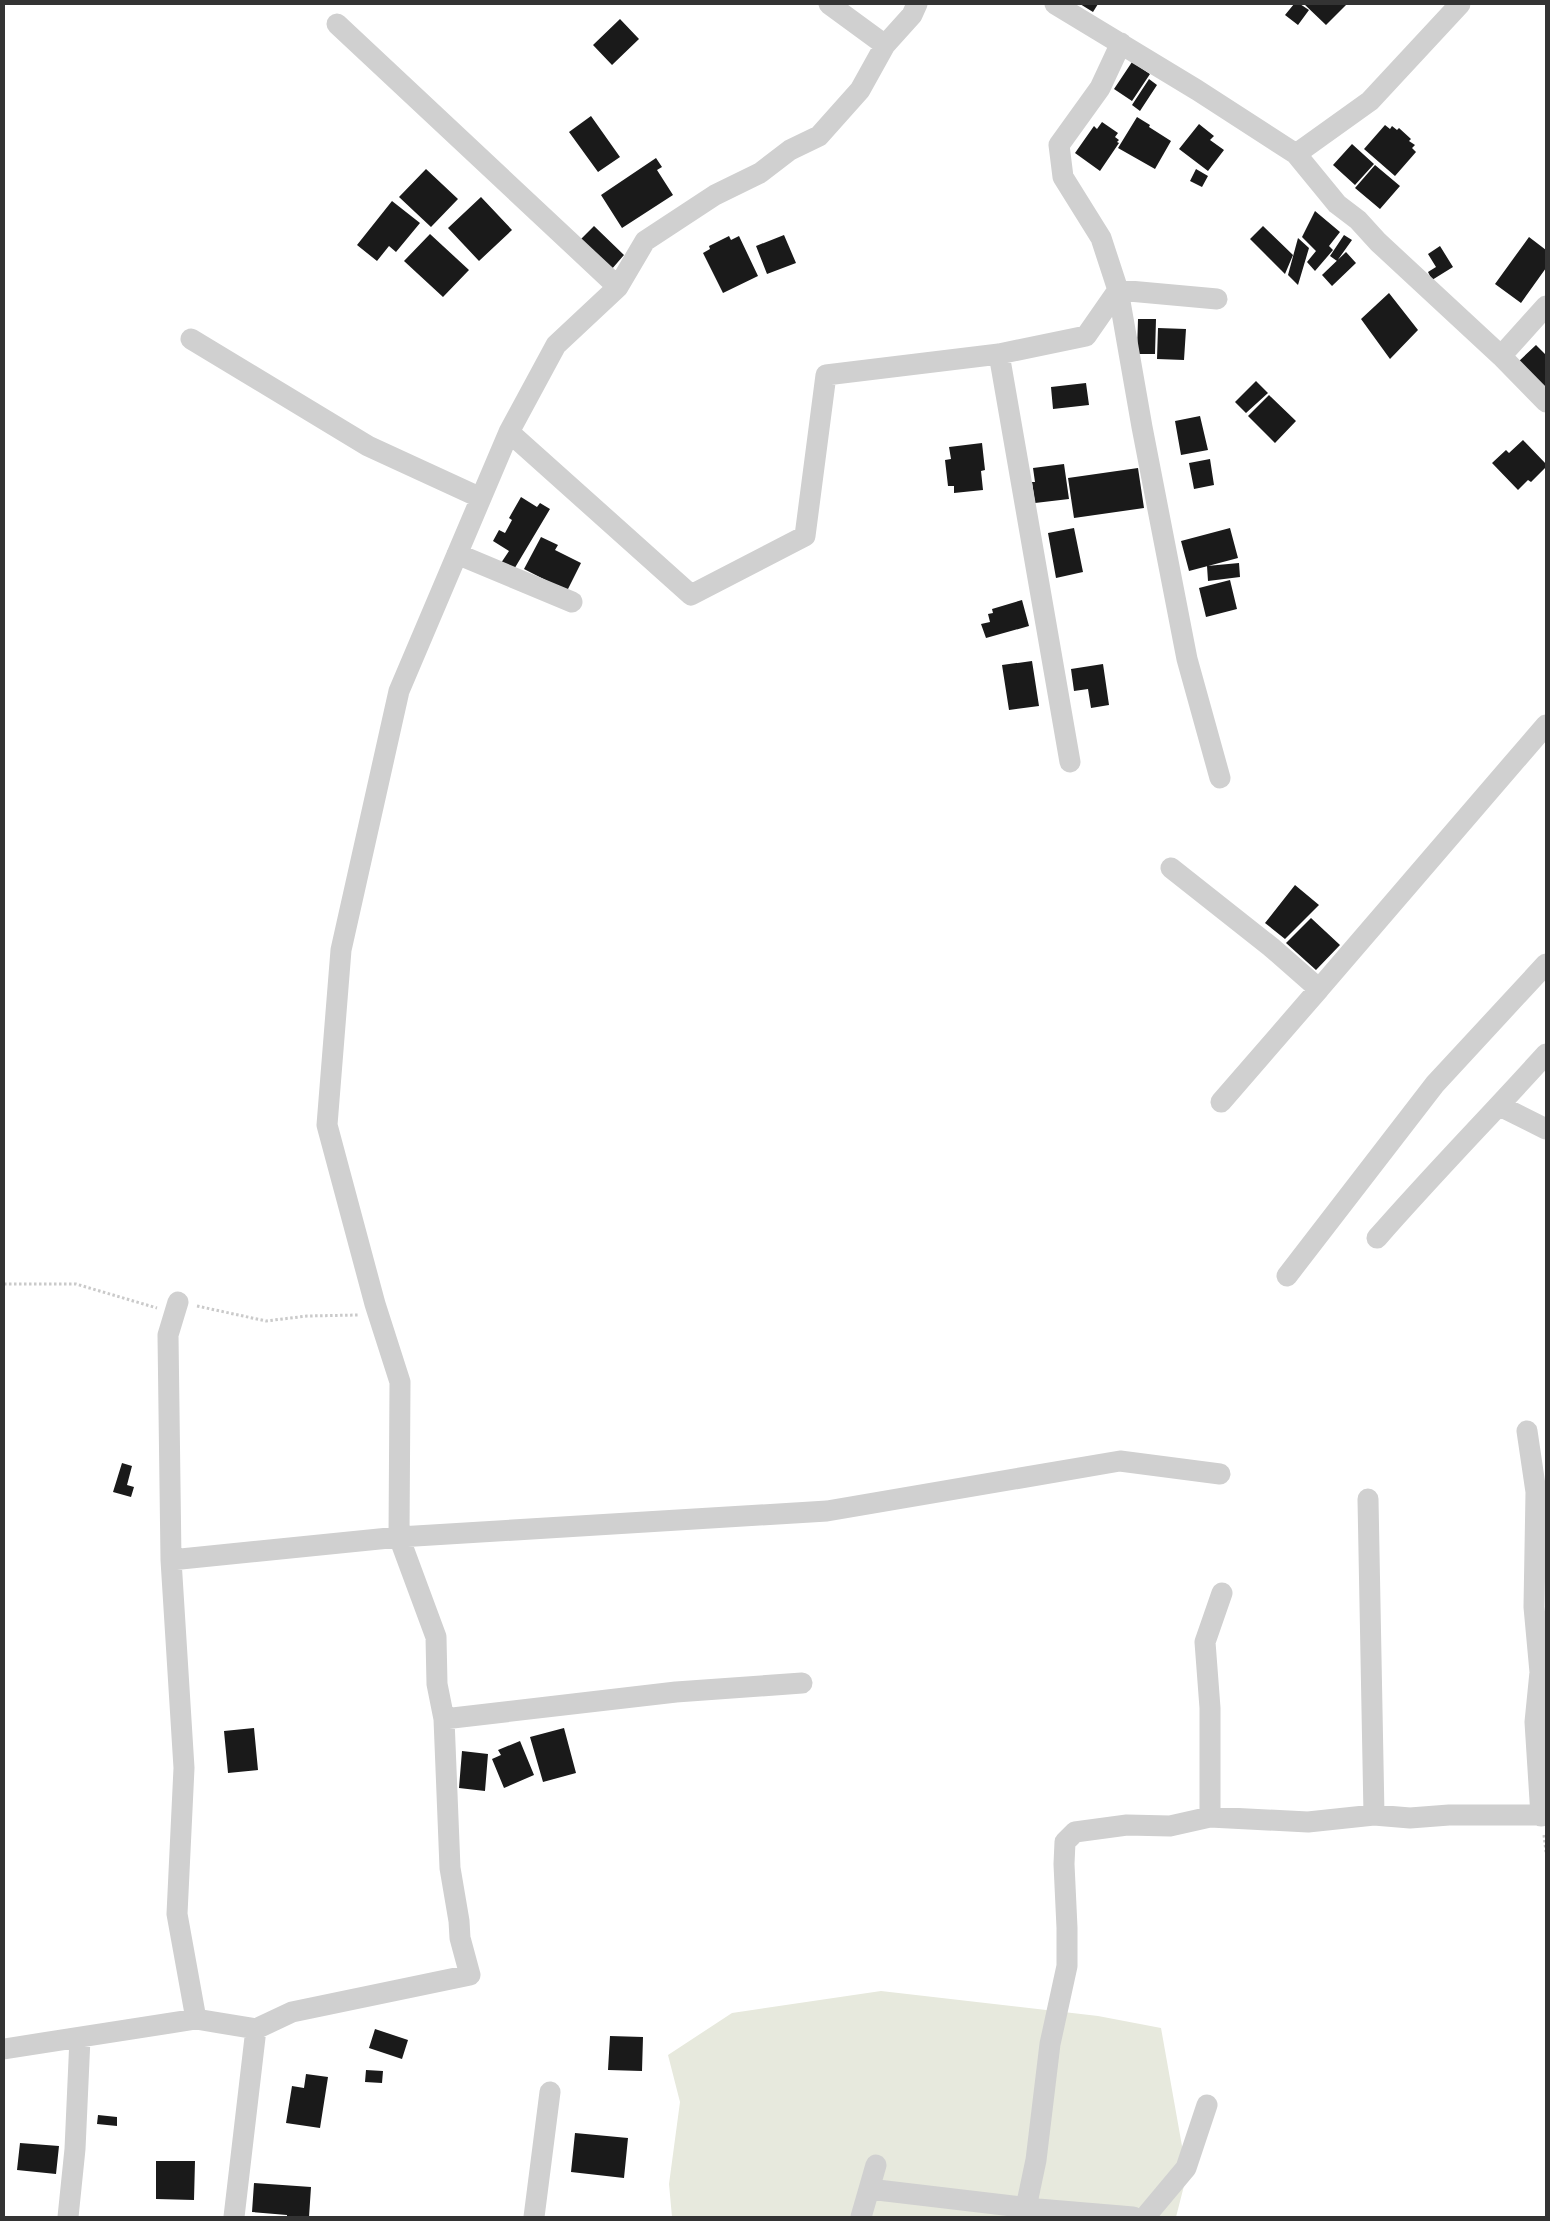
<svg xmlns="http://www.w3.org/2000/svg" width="1550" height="2221" font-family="'Nunito Sans',sans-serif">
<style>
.green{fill:#e7e9dd}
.building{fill:#1a1a1a}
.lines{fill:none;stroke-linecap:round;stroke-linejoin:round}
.path{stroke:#cacaca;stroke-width:3;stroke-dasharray:2.5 2.5;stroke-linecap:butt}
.minor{stroke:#d0d0d0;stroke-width:21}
</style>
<rect width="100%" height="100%" fill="#fff"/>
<path class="green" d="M881,1991L1098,2016L1161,2028L1187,2174L1176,2217H672L669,2184L680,2102L668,2055L732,2013Z"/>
<path class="building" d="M1080,4H1098L1093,12Z
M1294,4H1300L1309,10L1298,25L1285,15Z
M1304,4H1347L1326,25Z
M620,19L639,39L612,65L593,45Z
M1132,62L1150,74L1132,101L1114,89Z
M1149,79L1157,85L1140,111L1132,105Z
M591,116L620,157L598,172L569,132Z
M1137,117L1150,125L1149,127L1171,141L1155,169L1118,148Z
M1102,122L1118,133L1115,137L1119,140L1117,142L1119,143L1100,171L1075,153L1094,126L1097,129Z
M1199,124L1214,136L1210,140L1224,150L1208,171L1179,149Z
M1385,125L1390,129L1392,126L1397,130L1399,128L1411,139L1409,141L1415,145L1412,148L1416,152L1395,176L1364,149Z
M1352,144L1374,164L1355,185L1333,165Z
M656,158L662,167L657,170L673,195L622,228L601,195Z
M1375,165L1400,186L1380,209L1355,188Z
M426,169L458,199L431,227L399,197Z
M1196,169L1208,176L1202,187L1190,181Z
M481,197L512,230L479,261L448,228Z
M392,201L420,223L396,252L389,246L377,261L357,245Z
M1315,211L1340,232L1329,246L1333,250L1315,271L1307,262L1316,251L1302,237Z
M594,226L624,255L611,270L580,240Z
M1263,226L1293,255L1285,274L1250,239Z
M430,234L469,270L443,297L404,261Z
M784,235L796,263L767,274L756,246Z
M1344,235L1352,240L1337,261L1330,256Z
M729,236L731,240L739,236L758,276L723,293L703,253L710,249L709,246Z
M1529,237L1546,250V268L1521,303L1495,284Z
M1298,238L1309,248L1298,285L1288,275Z
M1440,246L1453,267L1432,280L1428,272L1436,267L1428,254Z
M1346,252L1356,263L1332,286L1322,275Z
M1389,293L1418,330L1390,359L1361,319Z
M1138,319H1156L1155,354H1137Z
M1158,328L1186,329L1184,360L1157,359Z
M1536,345L1546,355V392L1517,363Z
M1256,381L1268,393L1246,413L1235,402Z
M1086,383L1089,405L1053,409L1051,387Z
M1269,395L1296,421L1275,443L1248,416Z
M1200,416L1208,450L1181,455L1175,421Z
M1523,440L1546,464V467L1531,482L1528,480L1518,490L1492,463L1506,450L1509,453Z
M982,443L985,470L981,471L983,490L954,493V486H948L945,460L951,459L949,447Z
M1210,459L1214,485L1194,489L1189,463Z
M1064,464L1069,499L1035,503L1032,482H1035L1033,468Z
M1138,468L1144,508L1074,518L1068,478Z
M521,497L537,507L540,503L550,509L513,571L501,563L509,551L493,541L499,530L505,533L512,520L509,518Z
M1074,528L1083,572L1056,578L1048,533Z
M1230,528L1238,558L1189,571L1181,541Z
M541,537L558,545L555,550L581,563L567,591L524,569Z
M1239,563L1240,577L1208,581L1207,566Z
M1230,580L1237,609L1206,617L1199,588Z
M1022,600L1029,626L986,638L981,624L990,622L988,614L993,613L992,609Z
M1032,661L1039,706L1009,710L1002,665Z
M1103,664L1109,705L1091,708L1088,689L1074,691L1071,669Z
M1295,885L1319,905L1285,939L1265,923Z
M1311,918L1340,945L1316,970L1286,943Z
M122,1463L132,1466L127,1485L134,1487L131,1497L113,1492Z
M254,1728L258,1770L228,1773L224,1731Z
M564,1728L576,1773L543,1782L530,1737Z
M520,1741L534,1775L504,1788L492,1759L501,1755L498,1750Z
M462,1751L488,1754L485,1791L459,1788Z
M375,2029L408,2040L402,2059L369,2048Z
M610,2036L643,2037L642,2071L608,2070Z
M366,2070L383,2071L382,2083L365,2082Z
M306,2074L328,2077L320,2128L286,2123L292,2086L304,2088Z
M98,2115L117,2117V2126L97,2124Z
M575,2133L628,2138L624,2178L571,2172Z
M20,2143L59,2146L56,2174L17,2170Z
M156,2161H195L194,2200L156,2199Z
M254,2183L311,2187L309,2217H287V2215L252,2212Z"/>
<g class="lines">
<path class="path" d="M4,1284H76L157,1308
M197,1306L266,1321L307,1316L358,1315
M1544,1835L1546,1852"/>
<path class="minor" d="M829,4L885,45
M1055,4L1197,90L1296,154L1337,204L1358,220L1378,242L1501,356L1546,402
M337,24L618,287
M1121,43L1100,88L1059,145L1063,177L1101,238L1118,290L1217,299
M1296,154L1370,101L1460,4
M191,339L368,446L481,498
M999,354L1070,762
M1501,356L1546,306
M509,432L691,595L805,536L826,375L999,354L1086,336L1118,290L1142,427L1187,659L1220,778
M457,554L572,602
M1171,868L1271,947L1319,989L1546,725
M1221,1102L1319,989
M1500,1106L1546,1129
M1377,1238C1432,1175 1490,1116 1546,1054
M1287,1276L1435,1084L1546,964
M178,1302L168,1335L171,1560L184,1768L177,1914L196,2019
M1527,1431L1536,1492L1534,1607L1540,1672L1535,1722L1541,1816
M1368,1499L1374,1815
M171,1560L399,1537L827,1511L1120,1461L1220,1474
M444,1719L676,1692L802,1683
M1210,1817V1708L1205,1642L1222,1593
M4,2049L196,2019L256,2029
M869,2189L1038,2209L1133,2217
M68,2217L75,2149L80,2038
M234,2217L256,2029L292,2012L470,1975L460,1938L459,1921L450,1868L444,1719L437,1684L436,1637L399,1537L400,1382L375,1304L327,1125L341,950L399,691L509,432L556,345L618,287L645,241L715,195L760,173L790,150L819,136L860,90L885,45L912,15L917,4
M534,2217L550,2092
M861,2217L876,2165
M1024,2217L1036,2160L1050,2044L1067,1966V1928L1064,1864L1065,1842L1075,1832L1127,1825L1170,1826L1210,1817L1308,1822L1374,1815L1410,1818L1449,1815H1546
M1145,2217L1186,2168L1207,2105"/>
</g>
<rect width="1550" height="2221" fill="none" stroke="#333333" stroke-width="10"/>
</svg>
